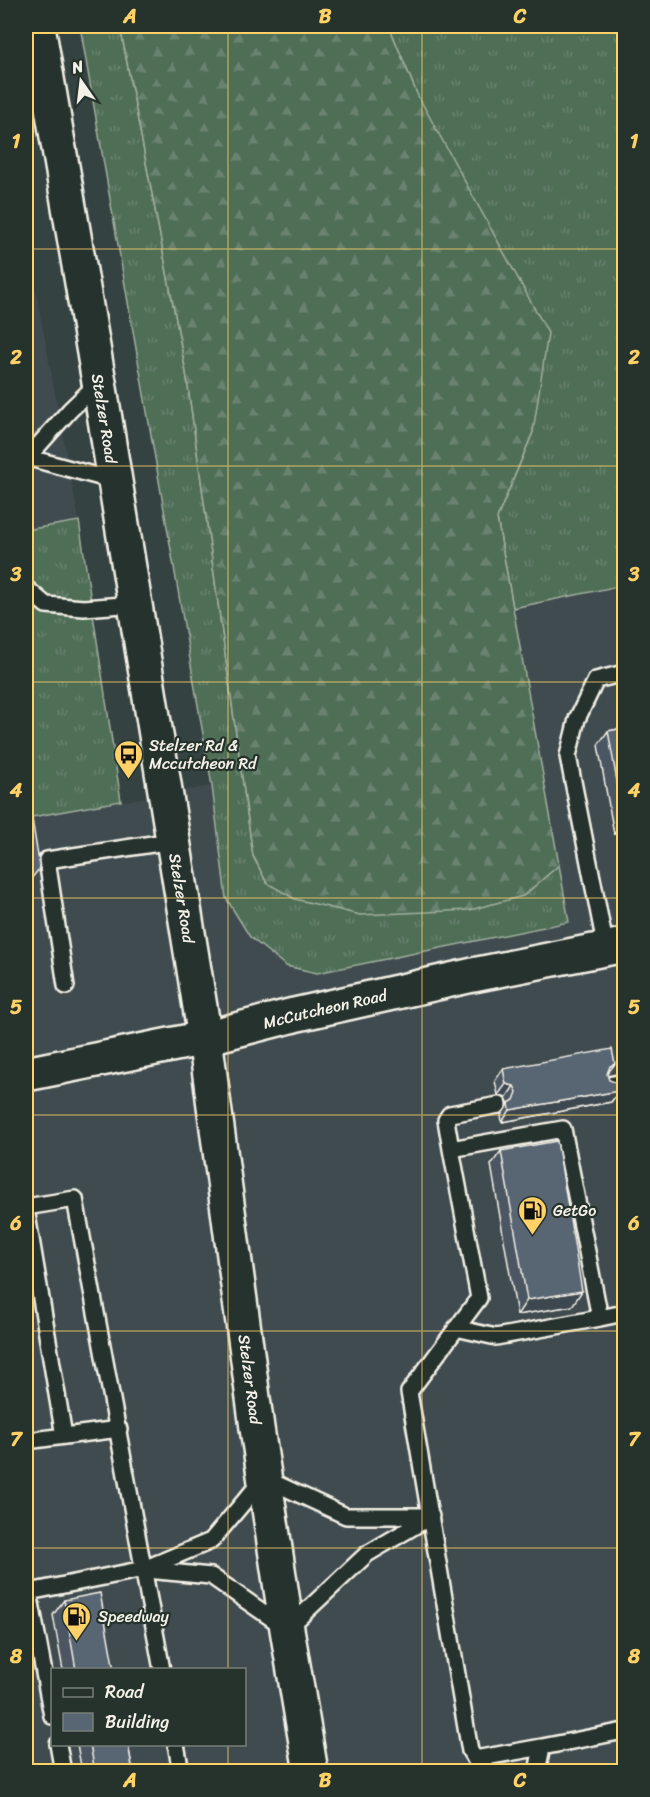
<svg xmlns="http://www.w3.org/2000/svg" width="650" height="1797" font-family="Sriracha,sans-serif">
<style>
.built{fill:#404c50;fill-rule:evenodd}
.grass{fill:url(#grass-tufts);stroke:#a2b0a0;stroke-width:1.5}
.forest{fill:url(#forest-firs);stroke:#a2b0a0;stroke-width:1.5}
.lines{fill:none;stroke-linecap:round;stroke-linejoin:round}
.lane-casing{stroke:#f4f1e8;stroke-width:20}
.secondary-casing{stroke:#f4f1e8;stroke-width:38}
.primary-casing{stroke:#f4f1e8;stroke-width:38}
.lane{stroke:#26332d;stroke-width:15}
.secondary{stroke:#26332d;stroke-width:33}
.primary{stroke:#26332d;stroke-width:33}
.wall{fill:#4c5762;stroke:#f4f1e8;stroke-width:1.5}
.shaded-wall{fill:#3e4750;stroke:#f4f1e8;stroke-width:1.5}
.building{fill:#586572;stroke:#f4f1e8;stroke-width:1.5}
.grid{fill:none;stroke:#ffd166;stroke-width:1.5;stroke-opacity:0.55}
.labels{text-anchor:middle;stroke-width:4.5;stroke-linejoin:round;paint-order:stroke}
.street-label{font-size:16px;fill:#f4f1e8;stroke:#26332d}
.poi-label{font-size:16px;fill:#f4f1e8;stroke:#26332d;text-anchor:start}
.neatline{fill:none;stroke:#ffd166;stroke-width:2}
.grid-label{font-size:20px;text-anchor:middle;font-weight:bold;fill:#ffd166}
</style>
<defs>
<pattern id="grass-tufts" width="24" height="20" patternUnits="userSpaceOnUse" patternTransform="scale(1.5)"><rect width="24" height="20" fill="#4f6e57"/><path d="M3 7l-1-3M5 7V3M7 7l1-3M15 17l-1-3M17 17v-4M19 17l1-3" fill="none" stroke="#69836f"/></pattern>
<pattern id="forest-firs" width="22" height="20" patternUnits="userSpaceOnUse" patternTransform="scale(1.5)"><rect width="22" height="20" fill="#4f6e57"/><path d="M5 1l3.5 6h-7zM16 11l3.5 6h-7z" fill="#69836f"/></pattern>
</defs>
<rect width="100%" height="100%" fill="#354242"/>
<filter id="ink" filterUnits="userSpaceOnUse"><feTurbulence type="fractalNoise" baseFrequency=".0167" numOctaves="2"/><feDisplacementMap in="SourceGraphic" scale="12" xChannelSelector="R" yChannelSelector="G"/><feConvolveMatrix kernelMatrix="1 2 1 2 8 2 1 2 1" color-interpolation-filters="sRGB"/></filter>
<g filter="url(#ink)">
<path class="built" d="M26,239L79,521L26,530Z
M624,585V1771L26,1772V818L212,786L227,898L250,937L286,966L317,973L569,922L513,608ZM52,1670H244V1744H52Z"/>
<path class="grass" d="M80,26H120L186,372L253,856L267,883L523,896L559,865L569,922L317,973L286,966L250,937L226,898L212,786Z
M389,26H624V585L513,608L497,518L533,432L417,94Z
M79,521L121,801L26,818V530Z"/>
<path class="forest" d="M120,26H389L417,94L548,333L533,432L497,518L559,865L523,896L470,910L360,915L295,899L267,883L253,856L186,372Z"/>
<g class="lines">
<defs>
<path id="lane" d="M26,457L115,481
M28,457L70,410L99,382
M26,588L46,605L84,608L136,604
M606,949L568,756L577,719L596,680L624,673
M66,986L47,860L172,841
M608,1085L624,1082
M451,1149L446,1120L450,1114L499,1105
M26,1207L75,1199L162,1670
M26,1209L64,1436
M456,1328L496,1337L600,1318
M26,1441L119,1429
M147,1570L211,1576L287,1629L367,1554L430,1517
M52,1716L29,1592L144,1569L211,1541L264,1478L346,1516H431
M58,1744L63,1772
M176,1744L181,1772
M475,1759L542,1747
M483,1772L470,1751L409,1392L479,1298L451,1149L563,1129L600,1318L624,1313
M537,1772L542,1747L624,1731"/>
<g id="secondary">
<path id="s1" d="M26,1074L205,1038L294,1015L473,975L624,945"/>
</g>
<g id="primary">
<path id="s2" d="M38,26L99,382L205,1038L257,1428L287,1629L311,1772"/>
</g>
</defs>
<use href="#lane" class="lane-casing"/>
<use href="#secondary" class="secondary-casing"/>
<use href="#primary" class="primary-casing"/>
<use href="#lane" class="lane"/>
<use href="#secondary" class="secondary"/>
<use href="#primary" class="primary"/>
</g>
<path class="wall" d="M624,728V832L614,834L598,745L608,731Z
M503,1069L607,1075L609,1080L619,1091L611,1102L502,1122L501,1115L509,1104L506,1098L498,1095L495,1081Z
M501,1151L572,1306L517,1315L491,1165Z
M64,1600L114,1670H63L53,1615Z
M77,1744H128L133,1772H82Z"/>
<path class="shaded-wall" d="M624,820V832L614,834Z
M615,1064L606,1075L610,1066Z
M506,1084L514,1086L506,1098L498,1095Z
M619,1091L611,1102L502,1122L510,1110Z
M582,1291L572,1306L517,1315L527,1300Z"/>
<path class="building" d="M624,728V820L608,731Z
M32,819L40,868L26,885V820Z
M612,1049L615,1064L610,1066L607,1074L609,1080L618,1083L619,1091L510,1110L509,1103L514,1100L517,1092L514,1086L506,1084L503,1069Z
M557,1141L582,1291L527,1300L501,1151Z
M100,1593L114,1670H76L64,1600Z
M26,1742L28,1755L26,1756Z
M90,1744H128L133,1772H95Z"/>
</g>
<path class="grid" d="M228,26V1670M422,26V1772M26,249H624M26,466H624M26,682H624M26,898H624M26,1115H624M26,1331H624M26,1548H624M228,1744V1772"/>
<defs>
<symbol id="bus-pin" viewBox="-11 -11 22 30"><path d="M0 17L-7.5 6A9.5 9.5 0 1 1 7.5 6Z" fill="#ffd166" stroke="#26332d"/><path d="M-5-6H5V4H4V6H2V4H-2V6H-4V4H-5ZM-3.5-4V0h7V-4ZM-3.5 1.2v1.5H-2V1.2ZM2 1.2v1.5H3.5V1.2Z" fill="#111"/></symbol>
<symbol id="fuel-pin" viewBox="-11 -11 22 30"><path d="M0 17L-7.5 6A9.5 9.5 0 1 1 7.5 6Z" fill="#ffd166" stroke="#26332d"/><path d="M-5.5-6h7V0h2V4h1.3V-2.5L3-4.5l.8-.8L6-3V5H2.5V1h-1V6h-7ZM-4.2-4.7v3.2H.2V-4.7Z" fill="#111"/></symbol>
</defs>
<g fill-rule="evenodd">
<use href="#bus-pin" x="112" y="738" width="33" height="45"/>
<use href="#fuel-pin" x="516" y="1194" width="33" height="45"/>
<use href="#fuel-pin" x="60" y="1600" width="33" height="45"/>
</g>
<g class="labels">
<g class="street-label">
<text dy="6" stroke="none"><textPath href="#s2" startOffset="398">Stelzer Road</textPath></text>
<text dy="6" stroke="none"><textPath href="#s2" startOffset="884">Stelzer Road</textPath></text>
<text dy="6" stroke="none"><textPath href="#s1" startOffset="306">McCutcheon Road</textPath></text>
<text dy="6" stroke="none"><textPath href="#s2" startOffset="1370">Stelzer Road</textPath></text>
</g>
<g class="poi-label">
<text x="149" y="751">Stelzer Rd &amp;<tspan x="149" dy="18">Mccutcheon Rd</tspan></text>
<text x="553" y="1216">GetGo</text>
<text x="98" y="1622">Speedway</text>
</g>
</g>
<rect width="650" height="1797" fill="none" stroke="#26332d" stroke-width="66"/>
<rect x="51" y="1668" width="195" height="78" fill="#26332d" stroke="#787f78" stroke-width="1.5"/>
<rect x="63" y="1688" width="30" height="9" fill="#26332d" stroke="#787f78" stroke-width="1.5"/>
<text x="105" y="1698" font-size="18" fill="#f4f1e8">Road</text>
<rect x="63" y="1713" width="30" height="18" fill="#586572" stroke="#787f78" stroke-width="1.5"/>
<text x="105" y="1728" font-size="18" fill="#f4f1e8">Building</text>
<g transform="translate(81 81) rotate(346)" stroke="#26332d" stroke-width="4.5" paint-order="stroke">
<path d="M0-4.5L10 22L0 15L-10 22Z" fill="#f4f1e8"/>
<text y="-9" font-size="16" font-weight="bold" text-anchor="middle" fill="#f4f1e8">N</text>
</g>
<rect x="33" y="33" width="584" height="1731" class="neatline"/>
<g class="grid-label">
<text x="130" y="23">A</text>
<text x="325" y="23">B</text>
<text x="520" y="23">C</text>
<text x="16" y="148">1</text>
<text x="634" y="148">1</text>
<text x="16" y="364">2</text>
<text x="634" y="364">2</text>
<text x="16" y="581">3</text>
<text x="634" y="581">3</text>
<text x="16" y="797">4</text>
<text x="634" y="797">4</text>
<text x="16" y="1014">5</text>
<text x="634" y="1014">5</text>
<text x="16" y="1230">6</text>
<text x="634" y="1230">6</text>
<text x="16" y="1446">7</text>
<text x="634" y="1446">7</text>
<text x="16" y="1663">8</text>
<text x="634" y="1663">8</text>
<text x="130" y="1787">A</text>
<text x="325" y="1787">B</text>
<text x="520" y="1787">C</text>
</g>
</svg>
